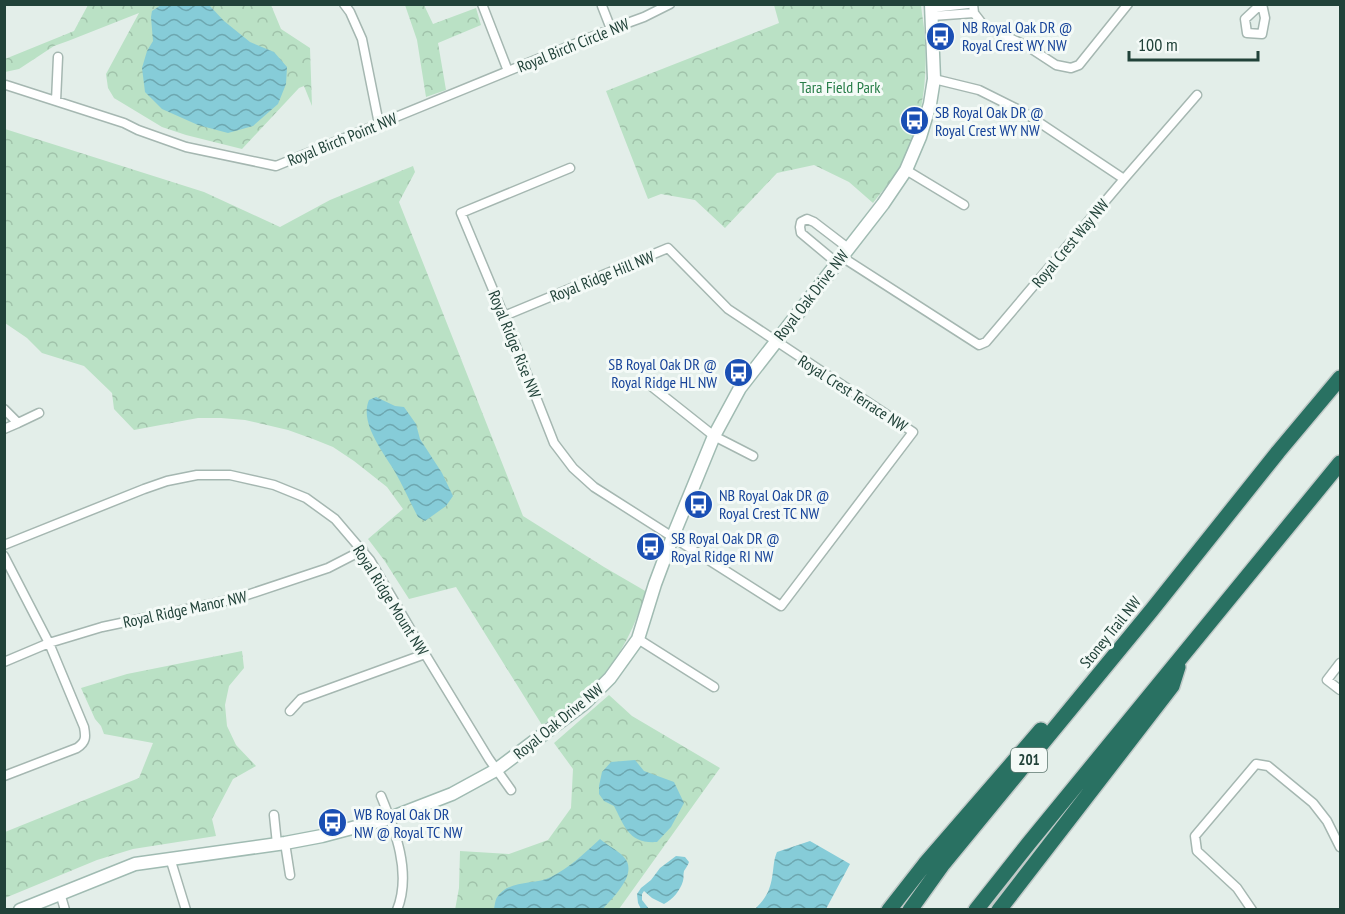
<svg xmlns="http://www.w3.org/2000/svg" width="1345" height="914" font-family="'PT Sans Narrow',sans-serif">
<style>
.forest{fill:url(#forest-crowns)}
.water{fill:url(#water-waves)}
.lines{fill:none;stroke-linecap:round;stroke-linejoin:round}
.street-casing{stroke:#a5b7b1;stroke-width:11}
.secondary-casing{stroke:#a0bbb2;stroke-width:15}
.highway-casing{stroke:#c1cac8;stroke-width:18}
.street{stroke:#fff;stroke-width:8}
.secondary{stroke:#fff;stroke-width:12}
.highway{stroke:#297162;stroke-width:15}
.labels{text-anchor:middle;stroke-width:6;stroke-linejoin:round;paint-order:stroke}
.shield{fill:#f4faf7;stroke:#607972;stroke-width:1.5}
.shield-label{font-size:15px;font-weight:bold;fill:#214239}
.transit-label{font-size:16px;fill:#164399;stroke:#f4faf7;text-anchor:start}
.street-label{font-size:16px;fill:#214239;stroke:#f4faf7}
.park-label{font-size:16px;fill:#277d48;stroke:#f4faf7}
</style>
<defs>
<pattern id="forest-crowns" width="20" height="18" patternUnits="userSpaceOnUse" patternTransform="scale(1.5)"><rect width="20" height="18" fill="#bae1c5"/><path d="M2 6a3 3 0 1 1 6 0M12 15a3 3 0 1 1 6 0" fill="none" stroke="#a0c2aa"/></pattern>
<pattern id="water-waves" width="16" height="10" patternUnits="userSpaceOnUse" patternTransform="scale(1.5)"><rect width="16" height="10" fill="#86ccd8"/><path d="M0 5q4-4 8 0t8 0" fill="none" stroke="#6da7b0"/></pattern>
</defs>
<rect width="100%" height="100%" fill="#e3eee9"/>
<path class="forest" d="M88,5H271L281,29L310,48L312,106L304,86L299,88L242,149L186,135L162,127L114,98L108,88L106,74L139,13L68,41L54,46L19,69L5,72V59L74,31Z
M405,5H424L433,24L476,8L481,25L438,43L446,90L426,97L417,40Z
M774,5H921C922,17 925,29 925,41C928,86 920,135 896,174C889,184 880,193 873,203L849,182L814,165L777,173L725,228L695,200L661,194L648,199L606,91L779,23Z
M5,129L204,192L280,227L330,200L413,166L415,172L399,202L523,516L604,567L647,592C639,611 633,630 622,648C604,680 574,707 542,725L456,587L409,599L384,560L368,539L403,509L387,487L354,461L333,447L313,439L288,430L245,420L221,418H198L134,430L114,409L112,393L84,366L42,353L27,338L5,323Z
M242,651L244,668L229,686L225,705L227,726L236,745L256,766L233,779L212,819L216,836L133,849L97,860L5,898V832L139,778L153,743L104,734L101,726L95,719L81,688L127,674Z
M609,695L632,716L720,768L619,909L455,910L459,888L460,851L509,854L548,840L571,808L573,769L554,743Z"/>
<path class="water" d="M161,5H209L224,21L250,42L274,52L287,67L286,84L278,104L253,126L228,133L198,125L162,109L145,92L142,68L147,51L153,41L151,17L152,11Z
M376,397L395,406L404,407L416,424L420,439L442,473L453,496L446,506L425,521L418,517C410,502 403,486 395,472C384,453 359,423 369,400Z
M635,760L644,771L674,782L684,803L671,827L657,842C629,844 625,827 614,806L604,801L599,794V786L602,772L611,762Z
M600,839C607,845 617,850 623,856C640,873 613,897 603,909H494C495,905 495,899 498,896C509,880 535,885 551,877C569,868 585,853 600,839Z
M810,841L850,864L826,909H755C767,898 771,888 773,871C774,864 774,859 777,852Z
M676,856L685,857L689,862C688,865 686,868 684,871C683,874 684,878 683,881C680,891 673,899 664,904L652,898L644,891L642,894V900L649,909H641L638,903L637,894L641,888L651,880L660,868Z"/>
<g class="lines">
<defs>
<path id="street" d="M344,4L350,12L362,39L379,124
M482,4L508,71
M973,4L974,13L984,26L1027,46L1056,65L1071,68L1079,65L1128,4
M1261,4L1245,19L1247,33L1262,34L1265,18L1262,4
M602,6L611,29
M932,8L968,4
M932,16L974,13
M6,85L124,123L138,130L186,147L276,166L611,29L644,17L670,4
M56,101L58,57
M906,170L964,205
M1124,179L1197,95
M842,257L979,345L986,342L1124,179L1025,113L979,90L934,79
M837,263L801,233L800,227L801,222L807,219L814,222L848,248
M504,316L668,248L728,309L913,432L781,606L594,487L573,468L554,443L504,316L461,213L570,168
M646,382L714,436L753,456
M4,409L18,423L4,429
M18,423L39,413
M4,545L144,489L167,481L197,475H230L274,485L306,498L335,519L370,560L425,654L489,759L511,790
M4,556L49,643L84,727C86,737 86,742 77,748L4,776
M638,639L714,687
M4,662L49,643L102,627L235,599L328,568L363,550
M1340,663L1327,680L1340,690
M290,711L301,699L425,654
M381,796C395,830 412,873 397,910
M274,815L277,844
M285,843L290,875
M170,858L186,910
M60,893L65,910
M1252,910L1237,888L1197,851L1195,836L1256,764L1268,766L1313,803L1327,821L1340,847"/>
<path id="secondary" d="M20,910L135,864L285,843L322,836L390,818L452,794L496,770L585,703L610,678L638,639L655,584L673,536L714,436L740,388L883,204L906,170L920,137L930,104L934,79L931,4"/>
<path id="highway" d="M889,910L925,864L1041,730
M910,910L943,864L1151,611L1278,452L1340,378
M976,910L1029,843L1340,463
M999,910L1172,686L1178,667"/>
</defs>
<use href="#street" class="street-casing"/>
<use href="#secondary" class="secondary-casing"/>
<use href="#highway" class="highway-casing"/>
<use href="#street" class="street"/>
<use href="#secondary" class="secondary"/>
<use href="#highway" class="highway"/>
</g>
<defs>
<symbol id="bus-disc" viewBox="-11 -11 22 22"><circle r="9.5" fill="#1a4fb4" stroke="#f4faf7"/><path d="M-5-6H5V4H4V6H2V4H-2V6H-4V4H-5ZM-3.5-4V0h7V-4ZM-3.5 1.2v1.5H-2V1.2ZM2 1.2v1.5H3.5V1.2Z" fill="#fff"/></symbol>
</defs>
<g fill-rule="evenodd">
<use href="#bus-disc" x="924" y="20" width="33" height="33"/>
<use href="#bus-disc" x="898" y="104" width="33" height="33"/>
<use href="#bus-disc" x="722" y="356" width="33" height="33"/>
<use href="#bus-disc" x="682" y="488" width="33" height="33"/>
<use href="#bus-disc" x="634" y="530" width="33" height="33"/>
<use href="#bus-disc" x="316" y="806" width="33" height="33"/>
</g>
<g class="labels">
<rect class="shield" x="1011" y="748" width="36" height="24" rx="4.5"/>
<g class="shield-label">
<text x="1029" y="765">201</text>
</g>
<g class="transit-label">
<text x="962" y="33">NB Royal Oak DR @<tspan x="962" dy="18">Royal Crest WY NW</tspan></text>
<text x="935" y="118">SB Royal Oak DR @<tspan x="935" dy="18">Royal Crest WY NW</tspan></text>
<text x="717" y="370" text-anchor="end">SB Royal Oak DR @<tspan x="717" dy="18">Royal Ridge HL NW</tspan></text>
<text x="719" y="501">NB Royal Oak DR @<tspan x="719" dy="18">Royal Crest TC NW</tspan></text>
<text x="671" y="544">SB Royal Oak DR @<tspan x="671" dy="18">Royal Ridge RI NW</tspan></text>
<text x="354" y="820">WB Royal Oak DR<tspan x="354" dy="18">NW @ Royal TC NW</tspan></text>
</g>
<g class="street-label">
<text transform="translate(573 45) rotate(-22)" y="6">Royal Birch Circle NW</text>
<text transform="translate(342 139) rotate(-22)" y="6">Royal Birch Point NW</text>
<text transform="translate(1070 243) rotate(-50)" y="6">Royal Crest Way NW</text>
<text transform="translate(602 276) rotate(-22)" y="6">Royal Ridge Hill NW</text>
<text transform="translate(811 295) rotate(-52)" y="6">Royal Oak Drive NW</text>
<text transform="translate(515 344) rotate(68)" y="6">Royal Ridge Rise NW</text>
<text transform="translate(853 393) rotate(33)" y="6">Royal Crest Terrace NW</text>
<text transform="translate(391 600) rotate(58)" y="6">Royal Ridge Mount NW</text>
<text transform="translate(185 609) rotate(-12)" y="6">Royal Ridge Manor NW</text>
<text transform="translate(1110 632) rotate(-51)" y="6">Stoney Trail NW</text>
<text transform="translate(558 721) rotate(-39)" y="6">Royal Oak Drive NW</text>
</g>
<g class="park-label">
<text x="840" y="93">Tara Field Park</text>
</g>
</g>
<rect width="1345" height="914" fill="none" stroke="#214239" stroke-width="12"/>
<path d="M1129 51v9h129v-9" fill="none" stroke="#214239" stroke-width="3"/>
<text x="1138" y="51" font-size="18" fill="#214239" stroke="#f4faf7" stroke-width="4.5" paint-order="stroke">100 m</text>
</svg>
